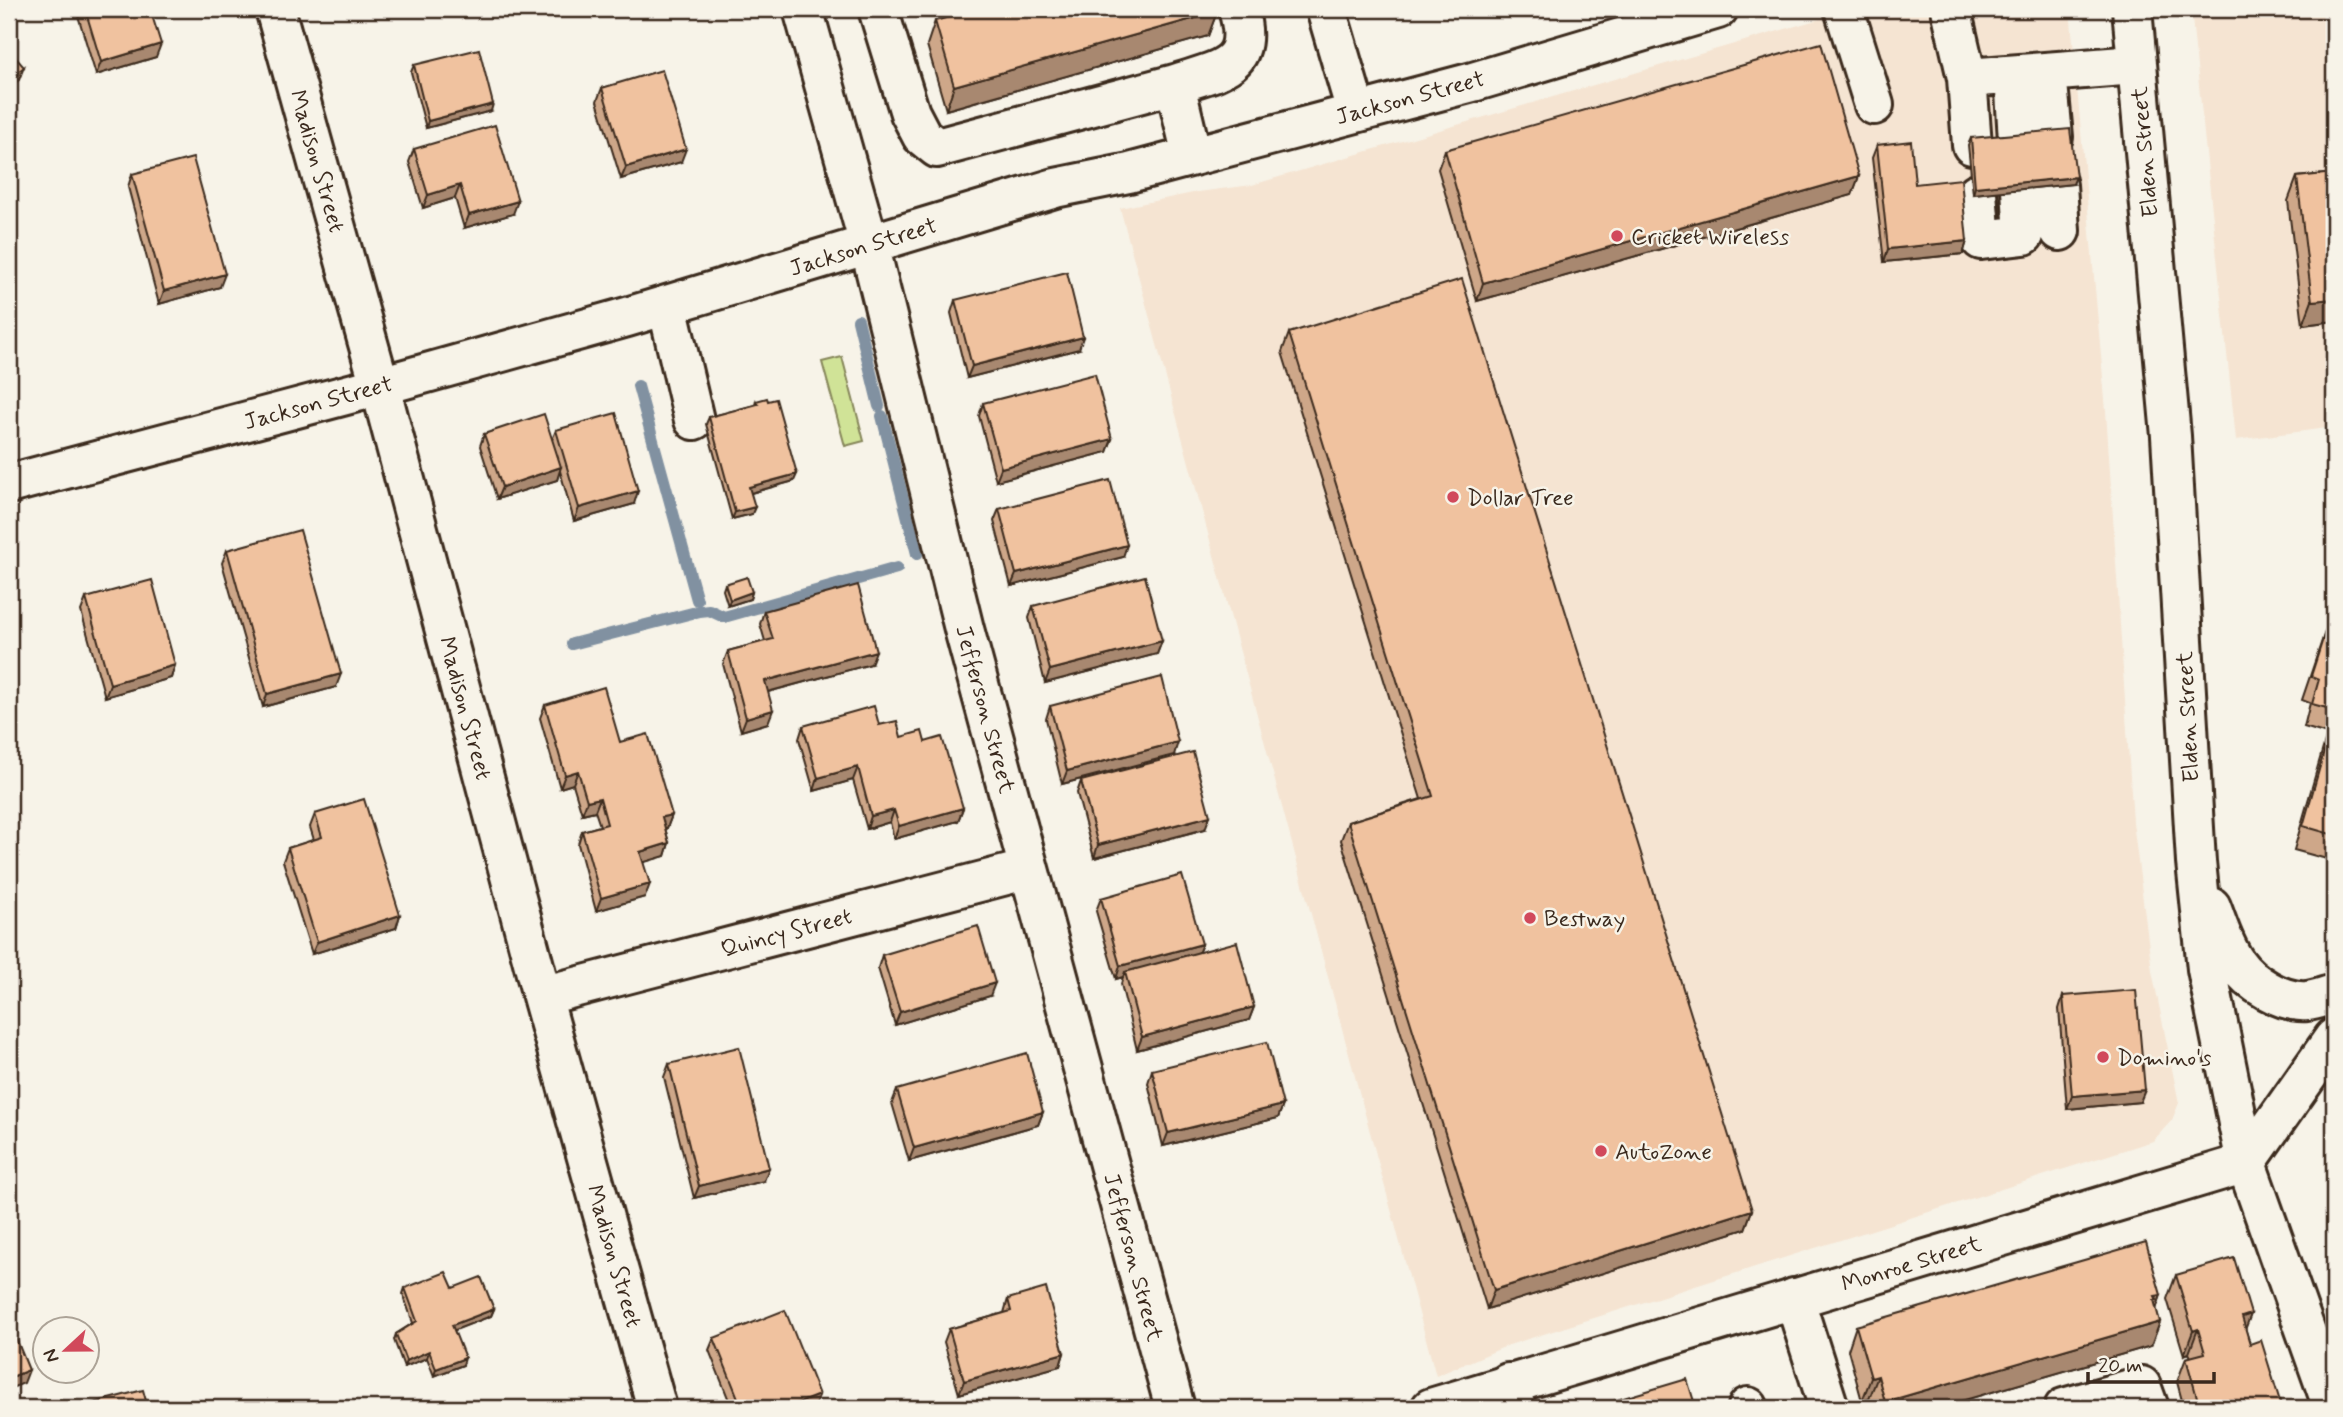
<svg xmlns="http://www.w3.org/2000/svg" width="2343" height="1417" font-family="Mynerve,sans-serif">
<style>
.built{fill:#f5e4d2}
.green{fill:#d0e397;stroke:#86865a;stroke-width:2}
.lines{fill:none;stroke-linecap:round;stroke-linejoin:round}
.stream{stroke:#8191a1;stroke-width:12}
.minor-casing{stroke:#3b2a1e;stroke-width:44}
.major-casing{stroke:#3b2a1e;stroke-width:44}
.minor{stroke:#f7f3e8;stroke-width:38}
.major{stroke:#f7f3e8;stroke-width:38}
.wall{fill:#cea789;stroke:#3b2a1e;stroke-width:2}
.shaded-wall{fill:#a8886f;stroke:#3b2a1e;stroke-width:2}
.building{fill:#f0c29f;stroke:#3b2a1e;stroke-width:2}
.poi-dot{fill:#d1495b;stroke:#f7f3e8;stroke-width:2.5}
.labels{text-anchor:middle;stroke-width:5;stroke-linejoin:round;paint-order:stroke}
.street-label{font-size:23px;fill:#3b2a1e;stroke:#f7f3e8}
.poi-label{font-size:23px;fill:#3b2a1e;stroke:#f7f3e8;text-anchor:start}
</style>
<rect width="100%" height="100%" fill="#f7f3e8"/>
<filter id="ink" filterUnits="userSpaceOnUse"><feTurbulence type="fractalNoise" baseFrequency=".0143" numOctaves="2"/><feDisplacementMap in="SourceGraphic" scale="14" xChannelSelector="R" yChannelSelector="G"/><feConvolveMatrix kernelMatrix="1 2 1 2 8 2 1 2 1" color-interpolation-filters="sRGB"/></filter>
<g filter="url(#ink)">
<path class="built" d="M1854,9H2070L2106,411L2133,822L2152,971L2179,1103L2172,1120L2153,1141L1509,1345L1436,1376L1120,208L1198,192L1252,185Z
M2191,9H2334V427L2236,440Z"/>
<path class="green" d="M842,357L864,441L845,446L822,362Z"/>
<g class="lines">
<path class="stream" d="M858,320L879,406
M638,386L697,600
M882,416L917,554
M572,644L700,611L709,610L724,617L897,568"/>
<defs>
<path id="minor" d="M275,9L380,386L542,996L657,1408
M803,9L869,244L964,629L1175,1408
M878,9L910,113L922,136L937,148L1175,84L1192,156
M1326,9L1356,111
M1844,9L1874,105
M1951,9L1967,78L2136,65
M2047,72L2053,137
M2014,75L2018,140
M1967,78L1972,145
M1175,84C1221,69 1255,67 1238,9
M2057,185L2060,231
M1977,193L1981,240L2024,235L2021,189
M667,305L694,420
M9,484L380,386L627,317L1055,188L1129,173L1473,82L1718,9
M542,996L1029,869
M2246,1163L2334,1038
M1794,1298L1829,1408
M1508,1383L1516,1408
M1748,1407V1408
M2064,1408L2141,1386L2149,1408"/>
<path id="major" d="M2132,9L2171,436L2196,862L2207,969L2246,1163L2333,1408
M2211,907C2218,925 2224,946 2236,963C2250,983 2282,1003 2307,1001C2316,1000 2326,996 2334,994
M1431,1408L2246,1163"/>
</defs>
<use href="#minor" class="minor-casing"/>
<use href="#major" class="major-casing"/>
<use href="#minor" class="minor"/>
<use href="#major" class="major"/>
</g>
<path class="wall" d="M76,9H150L156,57L96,75Z
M1217,12L1208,36L946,110L927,45L935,21Z
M414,65L491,111L426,128L411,72Z
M602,88L681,162L621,179L597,101Z
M1971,138L2073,184L1973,194L1968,145Z
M1877,145L1915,184L1967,241L1963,254L1884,262L1872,158Z
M414,149L513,214L464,228L455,198L423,208L409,162Z
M1445,150L1859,176L1852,195L1477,301L1438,169Z
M2334,173V321L2303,325L2288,201L2297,177Z
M132,174L220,287L159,304L128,187Z
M955,300L1079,349L967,378L951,313Z
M1289,333L1752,1210L1745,1229L1487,1309L1341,840L1348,822L1421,799L1282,352Z
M756,401L794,481L751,493L752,514L732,519L706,424L709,417L755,405Z
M983,403L1112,439L1107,452L996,481L979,416Z
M556,430L634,504L574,521L560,471L557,480L497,499L480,446L484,434L552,440Z
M999,509L1123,557L1011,586L994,521Z
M227,550L336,687L263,707L222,563Z
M725,584L752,592L750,599L728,606L723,590Z
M86,598L175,665L171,678L105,697L81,611Z
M1033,606L1162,641L1157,654L1045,683L1029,618Z
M764,611L871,664L768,692V723L741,731L723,664L728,651L765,641L760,624Z
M2332,611H2334V880L2329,878L2334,861L2294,850L2327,734L2304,727L2310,703L2302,700Z
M545,705L620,742L672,815L667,828H665L669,843L665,856L643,862L645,897L596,911L578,844L582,831L600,826L595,811L582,814L573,784L560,788L540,718Z
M1050,706L1174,755L1062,784L1046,719Z
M879,725L901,737L925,742L963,808L958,821L894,839L890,822L867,829L853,780L814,791L799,739L803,726Z
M1081,781L1205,829L1094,858L1077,793Z
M315,814L400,915L396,928L312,954L283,861L288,848L314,840L310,827Z
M1101,898L1202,944L1198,952L1254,1007L1249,1020L1137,1050L1121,984L1123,977L1116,979L1096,911Z
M882,955L990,996L895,1025L878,968Z
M2063,996L2140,1102L2067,1109L2059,1009Z
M669,1064L764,1181L694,1198L664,1077Z
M1152,1070L1283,1105L1278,1118L1163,1146L1148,1083Z
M897,1090L1043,1112L1038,1125L909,1161L892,1103Z
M2176,1275L2251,1314L2245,1328L2250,1344L2282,1408H2184L2177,1382L2186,1358L2191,1357L2189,1353L2184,1355L2167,1299Z
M405,1288H453L494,1309L491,1316L454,1330L463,1365L434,1376L427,1358L404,1367L394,1340L396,1334L413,1323L403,1294Z
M2161,1295L2156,1309L2160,1322L2151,1346L1937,1408H1872L1869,1399L1862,1401L1848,1350L1856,1326Z
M1008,1299L1064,1353L1060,1366L959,1394L944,1342L949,1329L1004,1313Z
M714,1338L819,1395L814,1408H732L709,1350Z"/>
<path class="shaded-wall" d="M1217,12L1208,36L946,110L954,86Z
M161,44L156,57L96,75L101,62Z
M24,67L19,80L9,88V79Z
M493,104L491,111L426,128L428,121Z
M686,149L681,162L621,179L626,167Z
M1859,176L1852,195L1477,301L1483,283Z
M2076,177L2073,184L1973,194L1975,187Z
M460,185L455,198L423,208L428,195Z
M518,201L513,214L464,228L469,215Z
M1967,241L1963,254L1884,262L1888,249Z
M225,274L220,287L159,304L164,291Z
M2334,299V321L2303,325L2312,301Z
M1083,337L1079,349L967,378L972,366Z
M1112,439L1107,452L996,481L1001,468Z
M561,467L557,480L497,499L502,487Z
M797,474L794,481L747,494L749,487Z
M638,491L634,504L574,521L579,508Z
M755,507L752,514L732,519L735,512Z
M1127,545L1123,557L1011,586L1016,574Z
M752,592L750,599L728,606L730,600Z
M1162,641L1157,654L1045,683L1050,670Z
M876,651L871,664L760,694L765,681Z
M175,665L171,678L105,697L110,684Z
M341,674L336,687L263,707L267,694Z
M773,710L768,723L741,731L746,718Z
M1178,742L1174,755L1062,784L1067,771Z
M858,767L853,780L814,791L818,778Z
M578,771L573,784L560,788L565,775Z
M600,798L595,811L582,814L587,801Z
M963,808L958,821L894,839L899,826Z
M894,810L890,822L867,829L871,816Z
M672,815L667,828L657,830L662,817Z
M1210,816L1205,829L1094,858L1098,845Z
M669,843L665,856L635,865L640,852Z
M650,884L645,897L596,911L601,898Z
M400,915L396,928L312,954L317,942Z
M1202,944L1197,956L1125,972L1123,977L1116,979L1120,966Z
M995,983L990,996L895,1025L900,1012Z
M1254,1007L1249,1020L1137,1050L1142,1037Z
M2145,1090L2140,1102L2067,1109L2072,1096Z
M1283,1105L1278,1118L1163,1146L1168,1133Z
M1043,1112L1038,1125L909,1161L914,1148Z
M769,1168L764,1181L694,1198L699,1186Z
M1752,1210L1745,1229L1487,1309L1494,1290Z
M2161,1295L2153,1318L2155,1296Z
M494,1309L491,1316L450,1332L452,1325Z
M2251,1314L2242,1338V1317Z
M2160,1322L2151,1346L1937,1408H1883L1885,1402Z
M2198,1329L2189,1353L2184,1355L2193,1331Z
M429,1351L427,1358L404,1367L406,1361Z
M1064,1353L1060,1366L959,1394L964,1381Z
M465,1358L463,1365L434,1376L436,1369Z
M29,1370L24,1383L9,1389V1378Z
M1878,1376L1869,1399L1862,1401L1871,1378Z
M819,1395L814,1408H786Z"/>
<path class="building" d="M85,9H150L161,44L101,62Z
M978,9H1216L1217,12L954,86L935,21Z
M1821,43L1859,176L1483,283L1445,150Z
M479,49L493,104L428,121L414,65Z
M9,50L24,67L9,79Z
M662,70L686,149L626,167L602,88Z
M495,125L518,201L469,215L460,185L428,195L414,149Z
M2070,129L2076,177L1975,187L1971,138Z
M1911,141L1915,184L1961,179L1967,241L1888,249L1877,145Z
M193,158L225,274L164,291L132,174Z
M2334,173V299L2312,301L2297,177Z
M1067,272L1083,337L972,366L955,300Z
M1462,279L1752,1210L1494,1290L1348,822L1433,796L1289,333Z
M1095,374L1112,439L1001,468L983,403Z
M767,398L768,401L776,399L797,474L749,487L755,507L735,512L709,417L758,404L756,401Z
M616,413L638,491L579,508L556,430Z
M544,414L561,467L502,487L484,434Z
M1110,480L1127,545L1016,574L999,509Z
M300,530L341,674L267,694L227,550Z
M1145,576L1162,641L1050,670L1033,606Z
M747,577L752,592L730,600L725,584Z
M152,580L175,665L110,684L86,598Z
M858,585L876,651L765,681L773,710L746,718L728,651L773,639L764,611Z
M2332,611H2334V710L2312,704L2319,679L2311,676Z
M1162,677L1178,742L1067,771L1050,706Z
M604,687L620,742L648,734L672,815L662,817L669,843L640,852L650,884L601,898L582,831L607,824L600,798L587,801L578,771L565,775L545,705Z
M874,706L879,725L897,721L901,737L922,731L925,742L942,737L963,808L899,826L894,810L871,816L858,767L818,778L803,726Z
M2334,717V835L2303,826Z
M1193,752L1210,816L1098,845L1081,781Z
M364,799L400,915L317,942L288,848L322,837L315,814Z
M1182,875L1202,944L1120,966L1101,898Z
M978,926L995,983L900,1012L882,955Z
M1237,942L1254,1007L1142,1037L1125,972Z
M2136,990L2145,1090L2072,1096L2063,996Z
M1267,1042L1283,1105L1168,1133L1152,1070Z
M739,1047L769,1168L699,1186L669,1064Z
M1027,1053L1043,1112L914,1148L897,1090Z
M2146,1242L2161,1295L2155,1296L2157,1300H2154L2160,1322L1885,1402L1878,1376L1871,1378L1856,1326Z
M2234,1258L2251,1314L2242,1317L2250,1344L2261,1340L2282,1408H2200L2186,1358L2205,1353L2198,1329L2193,1331L2176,1275Z
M446,1272L453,1288L481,1277L494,1309L452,1325L465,1358L436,1369L429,1351L406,1361L396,1334L417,1321L405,1288Z
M1046,1288L1064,1353L964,1381L949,1329L1011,1311L1008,1299Z
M785,1310L819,1395L786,1408H742L714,1338Z
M9,1321L29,1370L9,1378Z
M1687,1379L1696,1408H1590Z
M143,1390L148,1408H74Z
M344,1404L345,1408H330Z"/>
</g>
<g class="poi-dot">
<circle cx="1617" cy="236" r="7"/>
<circle cx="1453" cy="497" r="7"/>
<circle cx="1530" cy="918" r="7"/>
<circle cx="2103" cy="1057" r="7"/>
<circle cx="1601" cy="1151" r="7"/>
</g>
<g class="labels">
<g class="street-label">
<text transform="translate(1410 97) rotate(-15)" y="8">Jackson Street</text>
<text transform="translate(2144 152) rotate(-95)" y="8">Elden Street</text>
<text transform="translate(318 161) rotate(74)" y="8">Madison Street</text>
<text transform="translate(863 246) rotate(-17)" y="8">Jackson Street</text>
<text transform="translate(318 402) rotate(-15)" y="8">Jackson Street</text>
<text transform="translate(466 708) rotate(75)" y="8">Madison Street</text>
<text transform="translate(986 709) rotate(75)" y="8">Jefferson Street</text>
<text transform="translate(2187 717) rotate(-93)" y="8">Elden Street</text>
<text transform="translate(786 932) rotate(-15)" y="8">Quincy Street</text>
<text transform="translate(615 1256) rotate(74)" y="8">Madison Street</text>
<text transform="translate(1134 1257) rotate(75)" y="8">Jefferson Street</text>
<text transform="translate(1911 1263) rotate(-17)" y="8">Monroe Street</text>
</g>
<g class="poi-label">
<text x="1631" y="244">Cricket Wireless</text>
<text x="1467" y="505">Dollar Tree</text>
<text x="1544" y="926">Bestway</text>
<text x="2117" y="1065">Domino's</text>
<text x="1615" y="1159">AutoZone</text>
</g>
</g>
<rect width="2343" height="1417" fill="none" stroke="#f7f3e8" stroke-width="35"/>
<rect x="18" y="18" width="2308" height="1382" fill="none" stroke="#3b2a1e" stroke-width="2.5" filter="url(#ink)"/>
<g transform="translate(66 1350) rotate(248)"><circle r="33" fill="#f7f3e8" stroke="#aca397" stroke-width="2"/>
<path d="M0-5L12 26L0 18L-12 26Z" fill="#d1495b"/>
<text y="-10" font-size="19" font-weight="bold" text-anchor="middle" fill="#3b2a1e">N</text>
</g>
<path d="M2088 1372v10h126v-10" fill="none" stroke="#3b2a1e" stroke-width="3.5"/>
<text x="2098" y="1372" font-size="21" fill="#3b2a1e" stroke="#f7f3e8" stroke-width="5" paint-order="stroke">20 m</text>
</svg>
